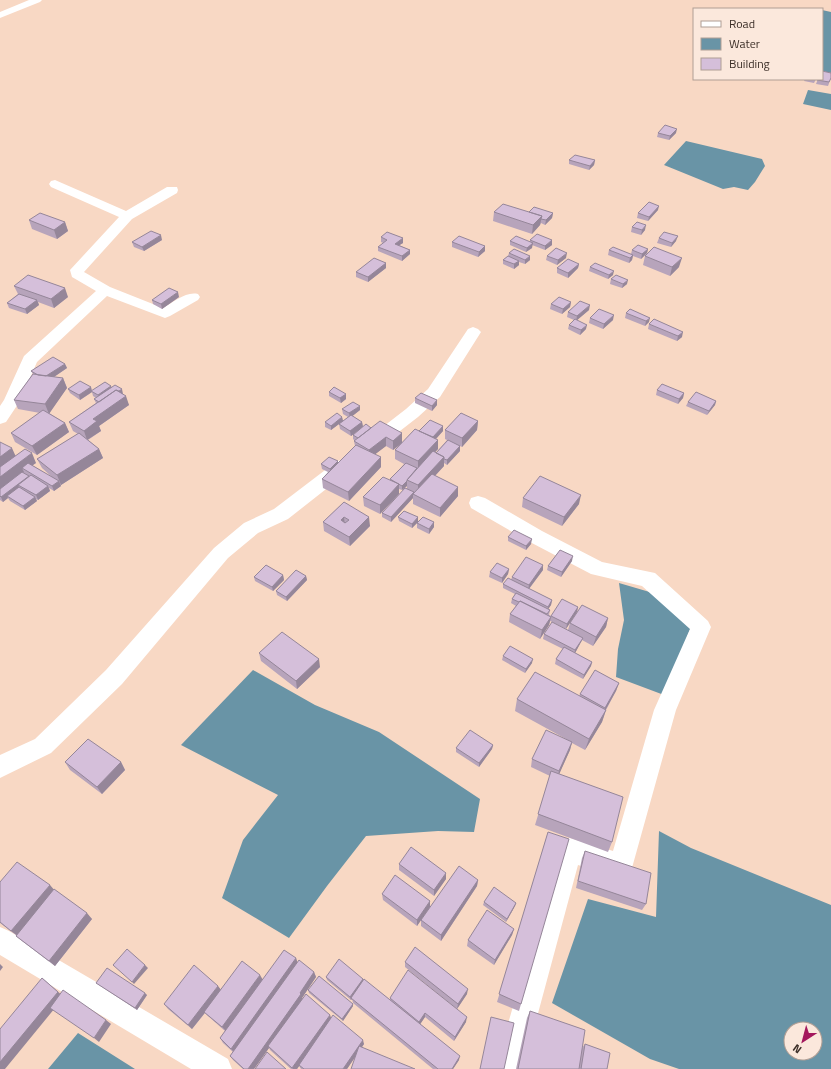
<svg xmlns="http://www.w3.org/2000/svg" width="831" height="1069" font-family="'Titillium Web',sans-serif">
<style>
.water{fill:#6994a6;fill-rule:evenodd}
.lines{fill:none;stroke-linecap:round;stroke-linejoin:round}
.minor{fill:#fff;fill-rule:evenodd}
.wall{fill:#b7a4bb}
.shaded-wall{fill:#958699}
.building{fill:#d5bfda;stroke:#958699;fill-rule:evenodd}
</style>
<rect width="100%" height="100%" fill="#f8d8c4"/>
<path class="water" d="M822,10L831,12V73L822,71Z
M808,90L831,94V110L803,104Z
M686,141L762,159L765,166L755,182L748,190L734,187L723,189L664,165Z
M619,583L653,593L691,627L664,695L616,677L618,649L624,620Z
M253,670L315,705L379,732L480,799L474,832L438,831L366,836L327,886L289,938L222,898L243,840L278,795L181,745Z
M659,831L691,848L831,905V1069H679L650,1059L552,1003L588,899L656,917ZM791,1029H815V1053H791Z
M78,1033L135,1069H48Z"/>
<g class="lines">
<path class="minor" d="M29,0H42L40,2L0,18V12Z
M55,180L126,211L167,187H177L178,190L177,193L132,219L84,272L110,287L163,308C174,302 186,291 198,294L200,297L198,300L170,316L165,318L107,296L37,362L20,401L6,422L0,424V406L4,400L24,356L96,291L72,277L70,270L119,217L51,187L49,184L51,181Z
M473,327L478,329L481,332L440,397L418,417L378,448L372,450L366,448L363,444L366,440L406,409L428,389L468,329Z
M343,460L349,461L352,466L349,471L288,519L258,533L228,558L122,684L51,753L0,778V755L35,739L106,670L214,548L244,523L274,509L337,461Z
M478,496L485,498L542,531L602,562L655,573L708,621L711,627L676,710L630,875L621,878L578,865L523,1069H495L558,850L561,841L570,838L613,851L654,710L690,629L642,586L591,574L528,541L471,508L469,503L471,498Z
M0,927L9,931L228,1059L232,1069H191L0,955Z"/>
</g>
<path class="wall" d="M831,78L828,86L816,84L818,79Z
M805,79H816L814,83L804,81Z
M658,133H676L669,140L657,137Z
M569,160H595L594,165L589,170L569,164Z
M658,210L648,221L637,218L638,213Z
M494,212H529L553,213L552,218L545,225L541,223L540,225L532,234L493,221Z
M29,220L65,222L68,231L57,239L32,229Z
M632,227L645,230L641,235L631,232Z
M381,237L403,243L399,245L410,250V254L402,261L378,251V247L383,243L381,242Z
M659,238L676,241L671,247L657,243Z
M162,240L144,251L134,247L132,242Z
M530,240L552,245L545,250L532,245V248L526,252L510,245V241L530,242Z
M452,242L485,246V251L478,257L452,247Z
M648,249L647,253L641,259L633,256L632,260L629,263L608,255L609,250L631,254L632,250Z
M509,253L530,260L525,264L519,262V265L514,269L503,264V260L508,256Z
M547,256L566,258L557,265L546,260Z
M645,256L679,267L670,276L643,265Z
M386,263V268L368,282L356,277V272Z
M579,264L578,268L568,278L557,273V268Z
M590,267L613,275L608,279L589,271Z
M611,279L627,284L622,288L610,284Z
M14,286L68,297L54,308L38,302L39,305L27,314L9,308L7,303L18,294Z
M179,297L162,309L153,304L152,300Z
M571,302L570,307L562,314L550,309L551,304Z
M589,310L577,320L586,329L580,335L568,329L569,325L574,320L567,317L568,312Z
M626,313L649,322L645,326L625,318Z
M590,318L613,320L603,329L589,323Z
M649,324L682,337L677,341L648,329Z
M65,364L67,368L54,377L63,378L67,388L49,413L65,423L69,432L37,455L15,442L11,433L40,413L18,409L14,400L33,374L31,371Z
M91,387L92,391L112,387L123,394L129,405L99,426L101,431L88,440L99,449L103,458L61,485L60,483L61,486L54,491L49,488L50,491L38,500L36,499L37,501L25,510L10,501L8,498L3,502L0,500V442L16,456L36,463L32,465L53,478L42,468L37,459L78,434L73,431L69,422L96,403L94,399L96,398L93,396L92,392L80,400L70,393L68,389Z
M657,390L684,393L683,398L678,404L656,395Z
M329,392L346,394V399L341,403L329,396Z
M415,398L437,405L432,411L415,403Z
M716,401L715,405L707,415L686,406L688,402Z
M342,409L360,410L352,416L362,422L363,427L351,436L340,429L339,424L348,417L343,414Z
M342,417L343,421L331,430L325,427V422Z
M478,421L477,430L462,447L460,446V451L447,465L444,463V466L435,476L458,496L440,517L413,504V498L391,522L382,517V513L407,488V486L402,490L399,489V494L380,514L364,506L363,497L390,480L404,464L395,459V450L402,443L393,450L386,446L375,454L381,467L349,501L323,488L322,479L328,472L322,469L321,464L338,463L355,446L354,441H355L353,439V435L371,427L402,433V443L419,431H443L436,439L438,449L435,452L436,453L447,440L445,439V430Z
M523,498L579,504L562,526L522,507Z
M344,502L370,526L350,546L324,531L323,522Z
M398,517H418V522L412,528L399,521Z
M434,522V527L429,534L417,528V523Z
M508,537L531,544L526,550L508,541Z
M572,561L561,577L547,570L548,566Z
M509,569L508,574L502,583L489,577L490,572Z
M543,570L529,589L552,600L551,605L548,609L550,610L549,615L551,616L578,607L577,612L566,629L550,621L549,625L540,639L509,622L510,614L516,606L511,603L512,599L515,594L503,588V584L511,580L512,577Z
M283,575L284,580L273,591L255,581L254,577Z
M306,576L307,580L287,601L277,595L276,591Z
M608,618L606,627L593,646L582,640L581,642L575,653L592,662L591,666L583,679L555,664L556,659L563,649L543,639L544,634L568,630L570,623Z
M259,653L320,667L297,689L261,661Z
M503,656L532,663L525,673L502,660Z
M619,683L616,691L606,710L602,722L585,750L572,743L570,750L559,774L612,842L608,852L535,825L550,776L531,767L532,759L566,739L515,711L517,699L579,696L580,694Z
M493,745L492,749L479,767L456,752V748Z
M65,762H121L125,770L102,794L70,770Z
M548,832L521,1004L519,1011L497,1002Z
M585,851L646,904L642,910L576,888L582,858Z
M399,864L446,879L434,896L399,870Z
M478,880L477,886L441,941L421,926V920Z
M0,882L54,890L92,919L55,966L22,941L16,936V935L0,923Z
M382,894L430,907L417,926L383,900Z
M484,902L516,903L515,906L506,922L483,905Z
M514,929L512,935L494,965L467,946L468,940Z
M296,958L297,962L314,972L316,977L302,998L331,1018L364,1044L347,1069H301L299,1066L297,1069H291L270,1050L269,1048L254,1069H243L233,1060L230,1056L233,1052L223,1043L220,1038L225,1031L208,1016L205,1013L192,1029L168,1009L164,1004L262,980Z
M405,962L467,994L457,1009L405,967Z
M326,977L364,980L390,1000V998L466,1022L454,1041L425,1017L420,1024L459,1060L453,1069H433L353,1003L352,999L351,1000L327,980Z
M96,983L147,995L137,1010L99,985Z
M308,990L353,1004V1006L343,1021L309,993Z
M530,1011L582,1048L585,1044L607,1069H516L527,1018Z"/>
<path class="shaded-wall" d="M677,129L676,133L669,140L670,136Z
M595,160L594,165L589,170L590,166Z
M659,206L658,210L648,221L649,217Z
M553,213L552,218L545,225L546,220Z
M542,216L540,225L532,234L533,225Z
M65,222L68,231L57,239L54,230Z
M646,225L645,230L641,235L642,230Z
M161,235L162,240L144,251L142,247Z
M678,236L676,241L671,247L672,243Z
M403,238V243L395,248V244Z
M552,240V245L545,250V246Z
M533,243L532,248L526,252L527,248Z
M485,246V251L478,257L479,252Z
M648,249L647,253L641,259L642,254Z
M410,250V254L402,261V256Z
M567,253L566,258L557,265L558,260Z
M633,255L632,260L629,263L630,258Z
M530,256V260L525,264V260Z
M682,258L679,267L670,276L672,267Z
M519,261V265L514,269V264Z
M386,263V268L368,282V277Z
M579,264L578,268L568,278V273Z
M614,271L613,275L608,279L609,275Z
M628,280L627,284L622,288L623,284Z
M65,288L68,297L54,308L51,299Z
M178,292L179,297L162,309L161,304Z
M37,300L39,305L27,314L25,309Z
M571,302L570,307L562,314L563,309Z
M590,305L589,310L576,321L577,316Z
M614,315L613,320L603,329L604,324Z
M650,318L649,322L645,326L646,321Z
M587,325L586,329L580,335L581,330Z
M683,332L682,337L677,341L678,336Z
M65,364L67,368L45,383L43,378Z
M63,378L67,388L49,414L45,404Z
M111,386L113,391L100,400L98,395Z
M91,387L92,392L91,391L92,392L80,400L79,395Z
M122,389L123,394L101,403Z
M684,393L683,398L678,404L679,399Z
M346,394V399L341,403L340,398Z
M126,396L129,405L99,426L101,431L87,440L84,431L93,419Z
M437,400V405L432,411V406Z
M716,401L715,405L707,415L709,411Z
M360,406V410L350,418L349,413Z
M342,417L343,421L331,430V426Z
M478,421L477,430L462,447V438Z
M362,422L363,427L351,436L350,431Z
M65,423L69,432L37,455L32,446Z
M443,426V431L433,442V437Z
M402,433V443L393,450V441Z
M386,437V446L369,459V450Z
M438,440V449L418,471V461Z
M460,446V451L447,465V460Z
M12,448L16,457L0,470V457Z
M99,449L103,458L61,485L57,475Z
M32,453L36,463L26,470L22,468L24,472L0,490V477Z
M381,457V467L349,501L348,492Z
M444,457V466L418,494V485Z
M338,461V466L331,473L330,469Z
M29,476L31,481L18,485L20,489L7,496L8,498L3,502L1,497Z
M59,481L61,486L54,491L52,486Z
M407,481V486L402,490V486Z
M399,484V494L380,514V505Z
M48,486L50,491L38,500L36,495Z
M458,487V496L440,517V508Z
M414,492V495L413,494V498L391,522V517Z
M581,495L579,504L562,526L564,517Z
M35,497L37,501L25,510L23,506Z
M344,517L345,526L341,520Z
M369,517L370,526L350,546L349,537Z
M418,517V522L412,528V524Z
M434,522V527L429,534V529Z
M532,539L531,544L526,550V546Z
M573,556L572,561L561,577L562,572Z
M543,565V570L528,590L529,585Z
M509,569L508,574L502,583V578Z
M283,575L284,580L273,591L272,587Z
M306,576L307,580L287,601L286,597Z
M552,600L551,605L547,611L548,607Z
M578,607L577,612L566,629L567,624Z
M551,617L549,625L540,639L542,630Z
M608,618L606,627L593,646L596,637Z
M583,638L581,642L574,655L575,650Z
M319,659L320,667L297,689L296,681Z
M533,659L532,663L525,673L526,669Z
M592,662L591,666L583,679L584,675Z
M619,683L616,691L602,716L605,708Z
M606,710L602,722L585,750L589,739Z
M572,742L570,750L557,779L559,771Z
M493,745L492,749L479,767V763Z
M121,762L125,770L102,794L97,787Z
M446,873V879L434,896V890Z
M478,880L477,886L441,941V935Z
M50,885L56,892L18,936L11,931Z
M430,901V907L417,926V920Z
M516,903L515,906L506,922L507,919Z
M87,913L92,919L55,966L49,961Z
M514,929L512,935L494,965L495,960Z
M296,958L298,964L235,1053L231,1049Z
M0,964L3,967L0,971Z
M145,965L148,968L134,984L132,982Z
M314,972L316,977L302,998L303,999L268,1046L269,1048L254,1069H248Z
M260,975L263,980L226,1031L222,1027Z
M42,978L64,997L5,1069H0V1062Z
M363,979L364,982L351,998L352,999L351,1000L350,997Z
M218,986L222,991L192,1029L188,1025Z
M468,989L467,994L457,1009L458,1004Z
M145,993L147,995L137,1010L135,1008Z
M353,1004V1006L343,1021L342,1019Z
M425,1013V1017L419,1026V1022Z
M330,1015L332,1020L297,1069H293L292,1068Z
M467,1017L466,1022L454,1041L455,1037Z
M106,1020L111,1024L99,1042L94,1038Z
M363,1040L364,1044L347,1069H343Z
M460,1056L459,1060L453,1069H452Z"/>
<path class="building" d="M822,71L831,73V78L829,82L817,80L818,79H822Z
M665,125L677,129L670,136L658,133Z
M575,155L595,160L590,166L569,160Z
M649,202L659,206L649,217L638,213Z
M503,204L542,216L533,225L494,212Z
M534,207L553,213L546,220L541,219L542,216L529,212Z
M40,213L65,222L54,230L29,220Z
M637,222L646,225L642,230L632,227Z
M151,231L161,235L142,247L132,242Z
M387,232L403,238L395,244L410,250L402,256L378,247L387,240L381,237Z
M664,232L678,236L672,243L659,238Z
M537,234L552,240L545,246L530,240Z
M459,236L485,246L479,252L452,242Z
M516,236L533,243L527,248L510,241Z
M638,245L648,249L642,254L632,250Z
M613,247L633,255L630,258L609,250Z
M654,247L682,258L672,267L645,256Z
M556,248L567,253L558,260L547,256Z
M514,249L530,256L525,260L509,253Z
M508,256L519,261L514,264L503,260Z
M374,258L386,263L368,277L356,272Z
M568,259L579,264L568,273L557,268Z
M595,263L614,271L609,275L590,267Z
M28,275L65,288L51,299L14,286Z
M616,275L628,280L623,284L611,279Z
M169,288L178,292L161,304L152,300Z
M19,294L37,300L25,309L7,303Z
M559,297L571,302L563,309L551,304Z
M580,301L590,305L577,316L568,312Z
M599,309L614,315L604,324L590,318Z
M630,309L650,318L646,321L626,313Z
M575,319L587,325L581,330L569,325Z
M654,319L683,332L678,336L649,324Z
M53,357L65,364L46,376L38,375L31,371Z
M33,374L63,378L45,404L14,400Z
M80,381L91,387L79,395L68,389Z
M105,382L111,386L98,395L91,391Z
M662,384L684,393L679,399L657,390Z
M115,385L122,389L119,391L116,390L99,402L94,399Z
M334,387L346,394L340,398L329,392Z
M116,390L126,396L93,419L97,421L84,431L69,422Z
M696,392L716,401L709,411L688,402Z
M421,393L437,400L432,406L415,398Z
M353,402L360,406L349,413L342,409Z
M43,410L65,423L32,446L11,433Z
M337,413L342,417L331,426L325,422Z
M461,413L478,421L462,438L445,430Z
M351,415L362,422L350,431L339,424Z
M430,420L443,426L433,437L419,431Z
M380,421L402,433L393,441L386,437L369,450L354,441Z
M366,424L371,428L358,438L353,435Z
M415,429L438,440L418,461L395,450Z
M79,433L99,449L57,475L37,459Z
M448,440L460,446L447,460L444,459V457L436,453Z
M0,442L12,448L0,457Z
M356,445L381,457L348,492L322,479Z
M25,449L32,453L0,477V467Z
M433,451L444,457L418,485L407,480Z
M329,457L338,461L330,469L321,464Z
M28,463L59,481L52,486L22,468Z
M406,463L417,468L407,480V481L402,486L390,479Z
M22,472L29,476L1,497L0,496V489Z
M432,474L458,487L440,508L413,494Z
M31,475L48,486L36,495L18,485Z
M540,476L581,495L564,517L523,498Z
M383,477L399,484L380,505L363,497Z
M19,487L35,497L23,506L7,496Z
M405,488L414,492L391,517L382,513Z
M344,502L369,517L349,537L323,522ZM344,517L349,520L345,523L341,520Z
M404,511L418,517L412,524L398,517Z
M423,517L434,522L429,529L417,523Z
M514,530L532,539L526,546L508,537Z
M560,550L573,556L562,572L548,566Z
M526,557L543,565L529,585L512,577Z
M497,563L509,569L502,578L490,572Z
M266,565L283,575L272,587L254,577Z
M296,570L306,576L286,597L276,591Z
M508,578L552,600L548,607L503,584Z
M516,593L550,610L547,614L520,601L519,602L512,599Z
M562,599L578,607L567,624L551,616Z
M520,601L551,617L542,630L510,614Z
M582,605L608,618L596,637L570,623Z
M552,622L583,638L575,650L544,634Z
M282,632L319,659L296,681L259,653Z
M510,646L533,659L526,669L503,656Z
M564,647L592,662L584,675L556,659Z
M595,670L619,683L605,708L580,694Z
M535,672L606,710L589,739L517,699Z
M470,730L493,745L479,763L456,748Z
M546,730L572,742L559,771L532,759Z
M88,739L121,762L97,787L65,762Z
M551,771L623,797L612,842L538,814Z
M548,832L569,839L521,1004L499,994Z
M411,847L446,873L434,890L399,864Z
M585,851L651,873L646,904L578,881Z
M17,862L50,885L11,931L0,922V882Z
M459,866L478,880L441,935L421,920Z
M395,875L430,901L417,920L382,894Z
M494,887L516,903L507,919L484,902Z
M54,889L87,913L49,961L16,936Z
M487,910L514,929L495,960L468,940Z
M415,947L468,989L458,1004L405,962Z
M127,949L145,965L132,982L113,965Z
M284,950L296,958L231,1049L220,1038Z
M339,959L363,979L350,997L326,977Z
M299,960L314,972L300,993L301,994L248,1069H244L230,1056Z
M242,961L260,975L222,1027L204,1012Z
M194,965L218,986L188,1025L164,1004Z
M107,968L145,993L135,1008L96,983Z
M408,970L467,1017L455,1037L425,1013L419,1022L390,998Z
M319,976L353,1004L342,1019L308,990Z
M42,978L58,992L0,1062V1029Z
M364,979L460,1056L452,1069H438L351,998Z
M63,990L106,1020L94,1038L50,1008Z
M306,994L330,1015L292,1068L268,1046Z
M530,1011L585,1030L579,1069H518Z
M333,1015L363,1040L343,1069H304L299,1065Z
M491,1017L514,1023L504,1069H480Z
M585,1044L610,1053L607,1069H581Z
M359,1046L415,1069H351Z
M267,1052L286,1069H255Z"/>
<rect x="693" y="8" width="130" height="72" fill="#fbe8dc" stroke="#af9e94"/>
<rect x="701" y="21" width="20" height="6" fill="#ffffff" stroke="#af9e94"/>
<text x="729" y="28" font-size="12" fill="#3c2f28">Road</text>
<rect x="701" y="38" width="20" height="12" fill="#6994a6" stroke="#af9e94"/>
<text x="729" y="48" font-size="12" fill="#3c2f28">Water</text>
<rect x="701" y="58" width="20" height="12" fill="#d5bfda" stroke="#af9e94"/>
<text x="729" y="68" font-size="12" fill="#3c2f28">Building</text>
<g transform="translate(803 1041) rotate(216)"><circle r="19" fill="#fbe8dc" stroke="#af9e94"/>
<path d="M0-3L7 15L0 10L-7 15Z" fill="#a4185d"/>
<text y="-6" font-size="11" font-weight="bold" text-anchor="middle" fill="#3c2f28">N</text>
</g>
</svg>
